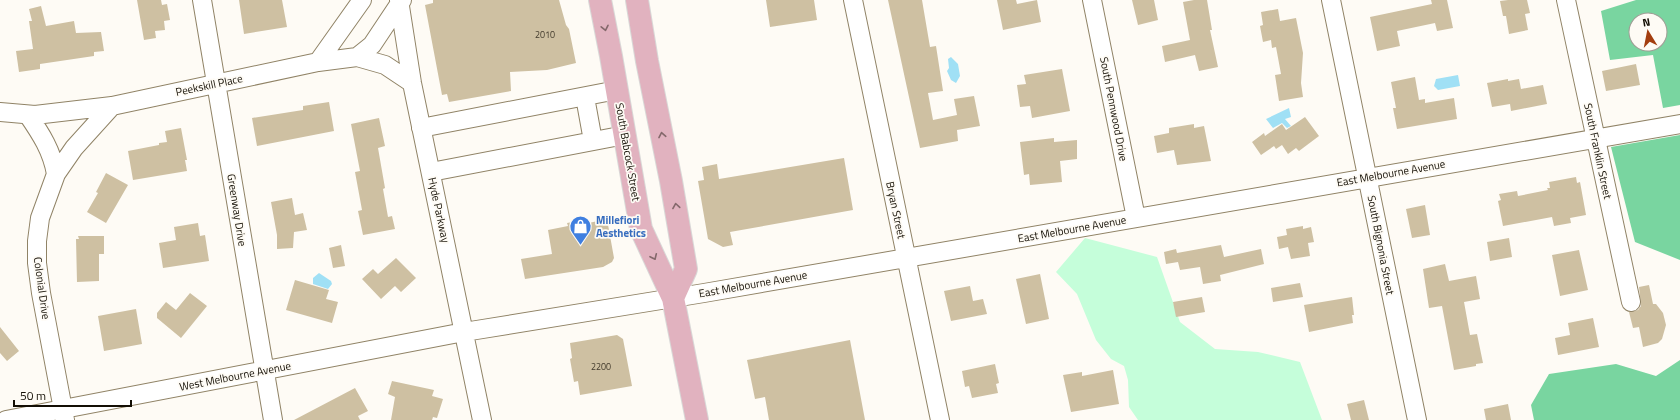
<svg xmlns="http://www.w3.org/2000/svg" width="1680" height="420" font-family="'Titillium Web',sans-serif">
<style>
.green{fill:#c5feda}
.forest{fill:#79d5a0;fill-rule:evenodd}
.water{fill:#a0e0f5}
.building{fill:#cec0a2}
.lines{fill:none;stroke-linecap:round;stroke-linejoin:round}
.minor-casing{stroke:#908366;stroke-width:20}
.major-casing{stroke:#d9d8d7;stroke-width:24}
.minor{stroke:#fff;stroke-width:18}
.major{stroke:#e1b2bf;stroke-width:22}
.oneway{stroke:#84686b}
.labels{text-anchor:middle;stroke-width:3.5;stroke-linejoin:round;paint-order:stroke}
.number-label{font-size:9px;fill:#423a2c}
.street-label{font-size:11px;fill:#130e04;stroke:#fefbf5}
.shop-label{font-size:11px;font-weight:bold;fill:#366cbe;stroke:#fefbf5;text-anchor:start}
</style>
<rect width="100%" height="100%" fill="#fefbf5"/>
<path class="green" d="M1085,238L1157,257L1180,322L1215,349L1258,352L1300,362L1322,420H1138L1129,407L1128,380L1124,366L1111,359L1096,340L1077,294L1056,272Z"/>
<path class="forest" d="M1636,0H1680V105L1663,108L1653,55L1610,60L1601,11ZM1636,20H1660V44H1636Z
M1680,135V260L1635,242L1611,147Z
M1680,360V420H1534L1531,405L1549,374L1616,364L1656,376Z"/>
<path class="water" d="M951,57L958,64L960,76L956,83L951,80L947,71L949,68L948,59Z
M1458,75L1460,86L1438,90L1434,86L1436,79Z
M1289,108L1291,117L1285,119L1291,126L1287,128L1282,123L1273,128L1266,119Z
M319,273L331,281L332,284L328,289L313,284V278Z"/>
<path class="building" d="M137,0H161L162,5L167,4L170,20L164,21L165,30L155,31L156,38L144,40Z
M239,0H282L287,27L244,34Z
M433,0H559L566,25L569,29L576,63L547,70L510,72L511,91L449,102L447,94L442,95L425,5L433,3Z
M766,0H814L817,20L770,27Z
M888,0H922L930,47L936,46L943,91L928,93L933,120L957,115L954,99L974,96L980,126L957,130L958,141L920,148Z
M997,0H1016L1017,4L1037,0L1041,22L1003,30Z
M1132,0H1154L1158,20L1138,25Z
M1194,0H1207L1212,30H1210L1218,67L1199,71L1195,55L1165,62L1162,46L1190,40L1183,2Z
M1431,0H1447L1453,28L1437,31L1435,23L1397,31L1400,46L1377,51L1370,17L1432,4Z
M1508,0H1527L1530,13L1525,14L1528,30L1509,34L1506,16H1503L1500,1Z
M41,6L46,26L74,21L76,33L101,32L104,51L94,52V56L40,64V69L19,72L16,51L33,49L29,21H32L29,9Z
M1278,9L1280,21L1296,18L1303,53L1301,83L1303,97L1279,101L1275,75L1281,74L1276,47L1272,48L1271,40L1263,42L1260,26L1263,25L1261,12Z
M1636,64L1640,85L1606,91L1602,71Z
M1062,69L1070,111L1032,118L1030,106L1020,107L1017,85L1026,84L1024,75Z
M1415,77L1419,100L1425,99V103L1454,98L1457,119L1397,129L1393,108H1396L1391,82Z
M1508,79V81L1519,79L1521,89L1543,85L1547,104L1511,111L1510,104L1492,107L1487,83Z
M329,102L334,131L257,146L252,118L303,110V106Z
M1305,117L1319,136L1299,151L1296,148L1288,154L1282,145L1276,149L1274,146L1261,155L1252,142L1264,133L1265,136L1282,124L1286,130Z
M379,118L385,146L378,148L385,188L383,189L388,217L392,216L395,229L363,235L358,211L362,210L355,172L360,171L351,124Z
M1194,124V128L1204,126L1211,161L1177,165L1174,150L1157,153L1154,136L1169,133V128Z
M181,128L187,160H185L187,171L133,180L128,151L159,145V143L167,142L165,131Z
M1054,138V142L1077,140V159L1060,161L1062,182L1030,185L1029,174L1024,175L1020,142Z
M844,158L853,210L730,232L733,245L723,247L708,239L698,181L704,180L702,167L717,164L719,179Z
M106,173L128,185L106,223L87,212L98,193L96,192Z
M1576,177L1577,183L1580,182L1586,215L1570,218L1571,223L1554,226L1552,217L1503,226L1498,201L1501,200L1499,194L1517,191L1518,196L1548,190L1547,188H1550L1549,182Z
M292,198L295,215L303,213L307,230L294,232L293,248L277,249V235L271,202Z
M1425,205L1430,235L1412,238L1406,209Z
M607,219L614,258L612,262L603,267L525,279L521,259L552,254L548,230L568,226L567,223L583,220L584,224Z
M198,223L200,236L205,235L209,261L163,268L159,243L176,240L174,227Z
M1303,226V229L1311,227L1314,242L1308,243L1310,256L1291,259L1288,247L1279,249L1277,237L1287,235L1286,229Z
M78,236H104V254H99V281L77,282L76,239H79Z
M1509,238L1512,257L1490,261L1487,242Z
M341,245L345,266L333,268L329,248Z
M1221,245L1224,257L1261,249L1264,264L1220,275L1221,281L1203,284L1200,267L1180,270L1178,262L1166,264L1164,252L1176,249L1177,253Z
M1579,250L1588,290L1560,296L1552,255Z
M396,258L416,278L401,292L395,286L381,299L362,279L373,269L378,274Z
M1445,264L1449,281L1476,276L1480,299L1464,302L1470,335L1477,334L1483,363L1476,364V366L1454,370L1442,306L1429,308L1423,269Z
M1040,274L1049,319L1026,324L1016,279Z
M295,280L329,290L326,299L338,302L332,323L286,310Z
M1300,283L1303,297L1273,302L1271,288Z
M1649,285L1653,304H1656L1663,313L1666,325L1662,339L1658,343L1643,347L1639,327L1633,328L1629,312L1638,310L1641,306L1639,287Z
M970,286L973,301L983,299L987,314L951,321L944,291Z
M190,293L207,306L181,338L157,318V313L166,302L176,310Z
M1202,297L1205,312L1176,317L1173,302Z
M1352,297L1354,315H1352L1353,323L1309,332L1304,305Z
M136,309L142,344L104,351L98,316Z
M1593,318L1599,347L1558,355L1555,338L1570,335L1568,323Z
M0,327L19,351L7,361L0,353Z
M617,335L623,339L632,386L580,395L578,381L574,382L570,359L572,358L570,343Z
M850,340L865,420H769L765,397L755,399L747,360Z
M995,364L999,383L996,384L998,393L972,398L969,386L965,387L962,371Z
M1113,370L1119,404L1071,412L1063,375L1082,372V376Z
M392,381L434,390L432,396L443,399L437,418L433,417L432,420H391L395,397L388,394Z
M355,388L368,411L358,416L360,420H294Z
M1364,400L1369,420H1351L1347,404Z
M1508,404L1511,420H1486L1484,409Z"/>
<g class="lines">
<defs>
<path id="minor" d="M202,0L273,420
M399,0L412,83L482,420
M853,0L940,420
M1092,0L1136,218
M1331,0L1417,420
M1566,0L1631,302
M357,57L372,45L402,0
M318,62L362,0
M585,97L593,141
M0,112L35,115L112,106L318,62L357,57L385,65L412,83
M28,115C41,134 52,151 56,174
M421,128L617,90
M431,172L625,135
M6,420L464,332L704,293L1680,124
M65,420L41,293L37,263V241L40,218L56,174L74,148L112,106"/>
<path id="major" d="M600,0L611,56L641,229L673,298L697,420
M637,0L647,61L671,181L686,269L673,298"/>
</defs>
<use href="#minor" class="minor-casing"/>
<use href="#major" class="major-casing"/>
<use href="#minor" class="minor"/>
<use href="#major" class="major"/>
</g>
<defs><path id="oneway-chevron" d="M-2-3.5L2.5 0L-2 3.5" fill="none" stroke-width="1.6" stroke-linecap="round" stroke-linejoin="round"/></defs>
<g class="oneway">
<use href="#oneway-chevron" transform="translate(605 28) rotate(78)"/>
<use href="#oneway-chevron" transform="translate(662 135) rotate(-101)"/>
<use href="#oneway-chevron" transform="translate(676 206) rotate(-99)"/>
<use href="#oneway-chevron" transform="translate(654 257) rotate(65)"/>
</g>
<defs>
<symbol id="shop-pin" viewBox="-11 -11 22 30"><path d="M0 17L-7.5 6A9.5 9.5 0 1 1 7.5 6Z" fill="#3f7fe0" stroke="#fefbf5"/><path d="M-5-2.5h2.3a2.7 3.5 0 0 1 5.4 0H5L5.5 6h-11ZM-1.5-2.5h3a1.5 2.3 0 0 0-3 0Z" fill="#fff"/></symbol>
</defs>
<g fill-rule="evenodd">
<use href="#shop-pin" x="568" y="214" width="25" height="34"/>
</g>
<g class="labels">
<g class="number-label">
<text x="545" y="38">2010</text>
<text x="601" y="370">2200</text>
</g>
<g class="street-label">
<text transform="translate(209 85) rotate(-12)" y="4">Peekskill Place</text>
<text transform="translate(1114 109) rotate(79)" y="4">South Pennwood Drive</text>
<text transform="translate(1598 151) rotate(78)" y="4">South Franklin Street</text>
<text transform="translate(628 152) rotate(80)" y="4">South Babcock Street</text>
<text transform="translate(1391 173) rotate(-10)" y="4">East Melbourne Avenue</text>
<text transform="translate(237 210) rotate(81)" y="4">Greenway Drive</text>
<text transform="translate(439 210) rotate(78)" y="4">Hyde Parkway</text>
<text transform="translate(896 210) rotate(78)" y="4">Bryan Street</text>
<text transform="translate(1072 229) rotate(-10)" y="4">East Melbourne Avenue</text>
<text transform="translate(1381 245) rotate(79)" y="4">South Bignonia Street</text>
<text transform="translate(753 284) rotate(-10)" y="4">East Melbourne Avenue</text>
<text transform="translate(42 288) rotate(82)" y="4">Colonial Drive</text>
<text transform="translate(235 376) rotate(-11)" y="4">West Melbourne Avenue</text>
</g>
<g class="shop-label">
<text x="596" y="224">Millefiori<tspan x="596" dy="13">Aesthetics</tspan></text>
</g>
</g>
<g transform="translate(1648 32) rotate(350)"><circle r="19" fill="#fefbf5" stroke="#a09c95"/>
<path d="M0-3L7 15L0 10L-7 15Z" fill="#a33e0f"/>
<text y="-6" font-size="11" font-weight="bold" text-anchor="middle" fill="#130e04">N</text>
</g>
<path d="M14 400v6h117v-6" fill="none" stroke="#130e04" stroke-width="2"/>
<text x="20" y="400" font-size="12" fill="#130e04" stroke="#fefbf5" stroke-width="3" paint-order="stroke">50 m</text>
</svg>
